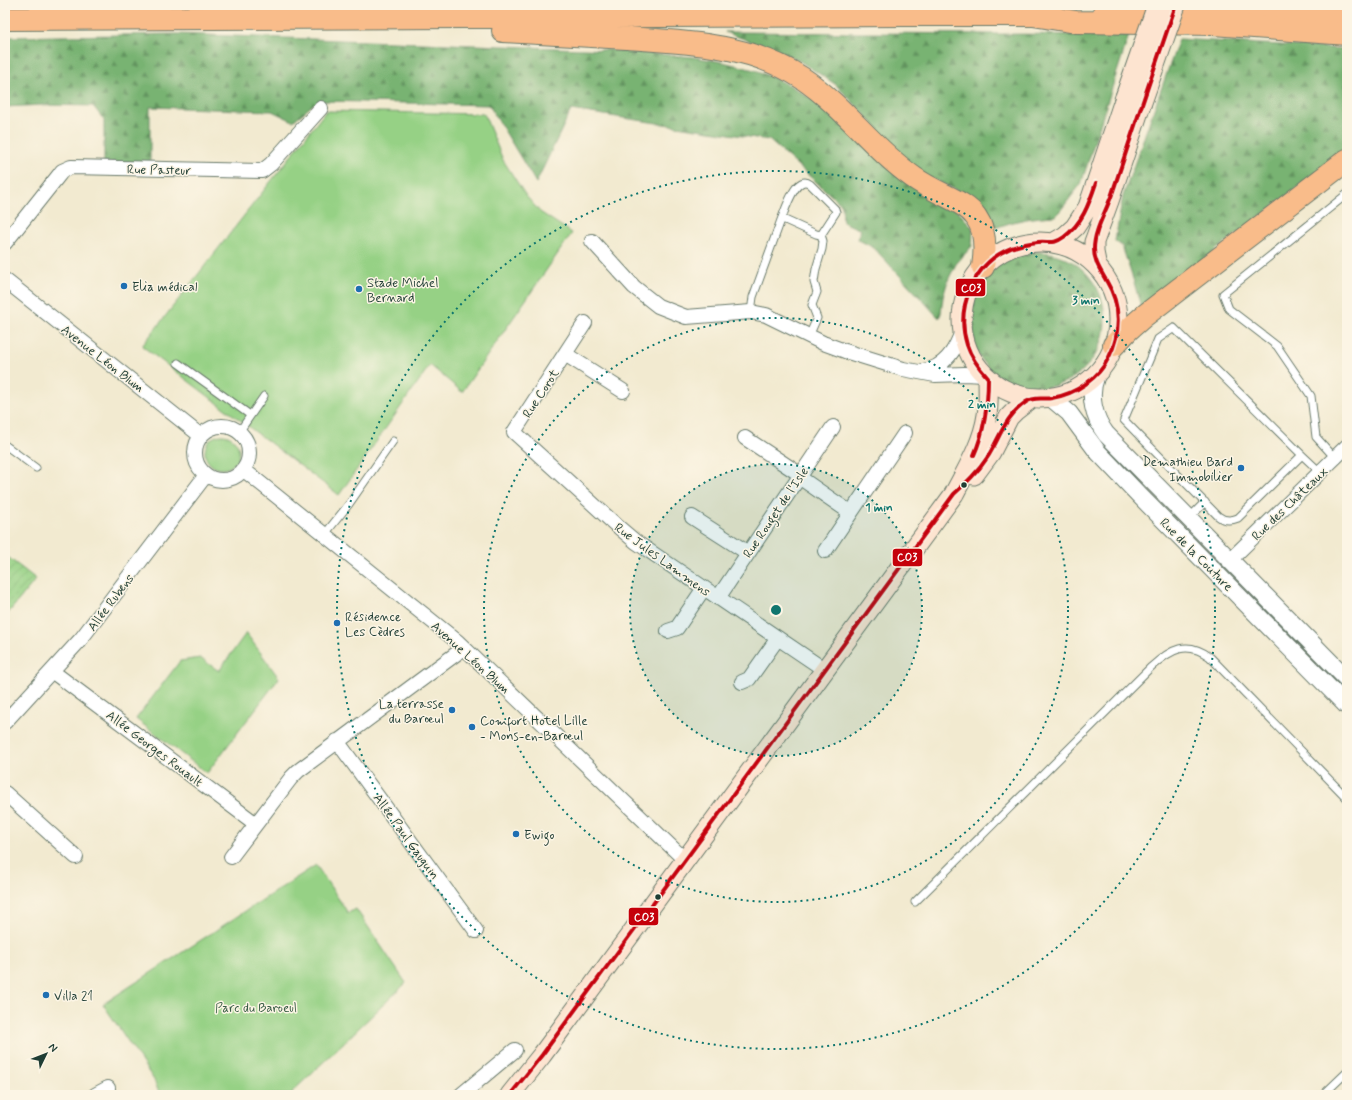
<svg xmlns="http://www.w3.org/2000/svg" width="1352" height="1100" font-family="Mynerve,sans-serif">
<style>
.green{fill:#96d185;stroke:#5a875c}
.forest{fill:url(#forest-firs);stroke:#4c7853}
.garden{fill:url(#garden-furrows);stroke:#5a875c}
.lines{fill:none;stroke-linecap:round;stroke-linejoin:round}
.service-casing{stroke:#697a6b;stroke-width:9}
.minor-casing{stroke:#697a6b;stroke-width:16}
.tertiary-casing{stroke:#697a6b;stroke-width:19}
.secondary-casing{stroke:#697a6b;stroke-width:21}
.trunk-casing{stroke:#697a6b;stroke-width:24}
.motorway-casing{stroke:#697a6b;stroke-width:24}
.service{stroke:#fff;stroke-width:7}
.minor{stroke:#fff;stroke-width:14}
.tertiary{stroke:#fff;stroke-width:17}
.secondary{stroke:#fde4d0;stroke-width:19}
.trunk{stroke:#f9bc8a;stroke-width:22}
.motorway{stroke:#f9bc8a;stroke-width:22}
.secondary-bridge-casing{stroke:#697a6b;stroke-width:21;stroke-linecap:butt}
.secondary-bridge{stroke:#fde4d0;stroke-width:19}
.bus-1-casing{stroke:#fcf5e5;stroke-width:7}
.bus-1{stroke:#c5000a;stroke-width:4}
.ring{fill:none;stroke:#0f766e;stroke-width:2;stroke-dasharray:2 4}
.poi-dot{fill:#1f6fb2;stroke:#fcf5e5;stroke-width:1.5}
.bus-dot{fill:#1f3d34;stroke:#fcf5e5;stroke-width:1.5}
.labels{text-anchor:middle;stroke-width:3;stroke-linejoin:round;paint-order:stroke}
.street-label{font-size:13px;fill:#1f3d34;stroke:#fcf5e5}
.poi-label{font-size:13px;fill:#1f3d34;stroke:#fcf5e5;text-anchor:start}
.park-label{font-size:13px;fill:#375b44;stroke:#fcf5e5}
.centre{fill:#0f766e;stroke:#fcf5e5;stroke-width:2}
.ring-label{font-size:12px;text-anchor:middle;font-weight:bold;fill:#0f766e;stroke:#fcf5e5;stroke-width:3;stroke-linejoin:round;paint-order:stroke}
.line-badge{stroke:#fcf5e5;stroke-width:1.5}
.badge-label{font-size:11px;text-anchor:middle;font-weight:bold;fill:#fff}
</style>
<defs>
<pattern id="forest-firs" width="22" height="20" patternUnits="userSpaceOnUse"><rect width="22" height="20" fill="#78b372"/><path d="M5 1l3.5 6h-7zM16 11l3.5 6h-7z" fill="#62935e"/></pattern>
<pattern id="garden-furrows" width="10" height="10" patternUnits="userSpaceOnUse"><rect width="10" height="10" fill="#96d185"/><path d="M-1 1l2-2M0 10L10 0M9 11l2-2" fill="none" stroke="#7aab6e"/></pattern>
</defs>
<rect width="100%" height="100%" fill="#fcf5e5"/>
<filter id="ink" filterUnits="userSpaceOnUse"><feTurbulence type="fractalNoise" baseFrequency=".025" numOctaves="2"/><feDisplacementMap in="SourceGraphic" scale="8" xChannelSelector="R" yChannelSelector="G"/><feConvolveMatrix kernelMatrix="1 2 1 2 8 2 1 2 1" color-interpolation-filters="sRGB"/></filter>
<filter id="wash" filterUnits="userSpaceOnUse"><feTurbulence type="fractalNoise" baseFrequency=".012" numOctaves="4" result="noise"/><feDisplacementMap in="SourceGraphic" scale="16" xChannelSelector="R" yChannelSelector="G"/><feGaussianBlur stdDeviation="0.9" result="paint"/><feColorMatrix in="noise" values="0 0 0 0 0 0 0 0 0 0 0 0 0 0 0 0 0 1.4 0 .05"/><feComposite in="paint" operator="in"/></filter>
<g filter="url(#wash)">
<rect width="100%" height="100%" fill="#f2ead0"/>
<path class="green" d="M326,111L484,114L503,160L526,196L540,212L572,233L462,392L430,365L339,495L142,346Z
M205 452a17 17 0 1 1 34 0a17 17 0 1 1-34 0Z
M246,633L279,678L207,773L136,719L180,661L200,658L219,671Z
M316,865L348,913L356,909L406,983L292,1092L294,1095H160L154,1080L103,1004Z"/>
<path class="forest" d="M725,32L1129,35L1081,184L1056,216C1033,217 1015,220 993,229L985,211L975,199L922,174L896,152L869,119L835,84L795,58Z
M177,34L610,50L693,57L723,62L758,71L789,85L813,100L953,206L973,228L972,246L956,264L948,280L943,297L941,313L939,318L874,248L857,239L861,230L843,222L842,205L769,140L571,110L536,183L489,105L322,101L314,104L293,121L272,111L150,107V163H104V120L93,106L42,105L5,107V37Z
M1179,39L1347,49V150L1141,307L1133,279L1122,246L1115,241L1123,196Z
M969 320a68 68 0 1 1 136 0a68 68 0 1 1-136 0Z"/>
<path class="garden" d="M5,555L36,579L5,617Z"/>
</g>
<g filter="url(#ink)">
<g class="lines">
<defs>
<path id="service" d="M751,312L753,297L781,220H785L816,234L821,235L836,212L835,209L810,184C796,173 785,211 781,220
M809,336L817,318L812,305L817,292L814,282L816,269L822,249L823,241L821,235
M178,363L250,415
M239,432L264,396
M5,445L36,468
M1302,455L1238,518C1231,521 1224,521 1218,516L1124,420L1158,339L1174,328L1302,455L1320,472
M1335,458L1316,437L1311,396L1277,346L1229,309L1223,294L1347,194
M1189,518L1205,502
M325,534L349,504L393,441
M915,902L1151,667C1171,649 1187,640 1210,657L1347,798
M1323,1095L1347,1072"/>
<path id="minor" d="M592,241L634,287L658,306L686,317L751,312L766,315L823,343L845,351L903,369L935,375L964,374L985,375
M5,243L59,175L62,171L71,167L262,171L271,164L321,108
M5,280L201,436
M585,323L514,432L616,525L636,542L825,670
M565,354L623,391
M923,371C945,368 957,348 963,328
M195 453a27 27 0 1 1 54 0a27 27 0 1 1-54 0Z
M745,438L801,475
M244,470L458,642L685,860
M799,477L851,513
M692,517L748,553
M825,551L905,433
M1230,560L1347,446
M718,598L833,427
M668,631L677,628L704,588
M53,672L256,824
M742,682L749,679L778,638
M5,722L81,639L206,475
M337,741L476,931
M5,793L76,857
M231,857L291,778L298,771L464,648
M95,1095L108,1088
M461,1095L515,1050"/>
<path id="tertiary" d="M1096,376C1088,396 1094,418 1106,434L1347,679
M1051,398L1069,413L1097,451L1139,495L1347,706"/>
<path id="secondary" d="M962 320a78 78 0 1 1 156 0a78 78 0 1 1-156 0Z
M1053,243L1065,236L1075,227L1088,207L1125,97
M1097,267L1094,252V242L1109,201L1141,105
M974,475L991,452L1009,417L1015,411L1032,398
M510,1095L542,1055L954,494C967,469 983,443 987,415C989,403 988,390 988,378"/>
<path id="trunk" d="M1104,12H1282L1347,13
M5,19L906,15H1033L1052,14
M503,31C545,33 586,36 627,38C687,42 750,44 802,78C844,106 872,148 913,177C953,206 993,200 983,267"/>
<path id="motorway" d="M1033,15L1076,22L1213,24L1347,34
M1114,345L1128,330L1144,316L1347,160"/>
</defs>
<use href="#service" class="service-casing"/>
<use href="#minor" class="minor-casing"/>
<use href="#tertiary" class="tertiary-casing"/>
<use href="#secondary" class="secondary-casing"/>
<use href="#trunk" class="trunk-casing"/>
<use href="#motorway" class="motorway-casing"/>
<use href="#service" class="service"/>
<use href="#minor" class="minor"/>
<use href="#tertiary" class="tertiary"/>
<use href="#secondary" class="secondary"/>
<use href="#trunk" class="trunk"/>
<use href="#motorway" class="motorway"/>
<defs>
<path id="secondary-bridge" d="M1125,97L1157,5
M1141,105L1176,5"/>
</defs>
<use href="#secondary-bridge" class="secondary-bridge-casing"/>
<use href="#secondary-bridge" class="secondary-bridge"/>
<defs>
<path id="bus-1" d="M974,455C985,430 988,405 988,378C979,368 971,358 967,345C955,307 974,263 1011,248C1019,245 1029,243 1038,242C1050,241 1053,245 1064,237C1082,224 1089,204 1096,183
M510,1095L542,1055L954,494C966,483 978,472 987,458C1000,438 1004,417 1026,402C1035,396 1043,400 1052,398C1076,394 1099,378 1109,357C1121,333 1121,305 1107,282C1101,271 1094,262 1094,249C1094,230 1106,212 1112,194C1133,131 1154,68 1176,5"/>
</defs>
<use href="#bus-1" class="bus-1-casing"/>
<use href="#bus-1" class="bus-1"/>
</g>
</g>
<circle cx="776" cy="610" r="146" fill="#0f766e" fill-opacity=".12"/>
<g class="ring">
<circle cx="776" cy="610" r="146"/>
<circle cx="776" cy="610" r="292"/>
<circle cx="776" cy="610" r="439"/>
</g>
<g class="poi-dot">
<circle cx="124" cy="286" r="4"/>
<circle cx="359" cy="289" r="4"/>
<circle cx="1241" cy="468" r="4"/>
<circle cx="337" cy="623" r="4"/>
<circle cx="452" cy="710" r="4"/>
<circle cx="472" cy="727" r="4"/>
<circle cx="516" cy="834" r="4"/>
<circle cx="46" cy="995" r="4"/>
</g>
<g class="bus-dot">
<circle cx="964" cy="485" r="3.5"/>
<circle cx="658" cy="897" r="3.5"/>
</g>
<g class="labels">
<g class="street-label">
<text transform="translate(159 169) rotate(1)" y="5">Rue Pasteur</text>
<text transform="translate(103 358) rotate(38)" y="5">Avenue Léon Blum</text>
<text transform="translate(540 393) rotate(-57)" y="5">Rue Corot</text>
<text transform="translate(1289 503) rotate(-44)" y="5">Rue des Châteaux</text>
<text transform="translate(775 512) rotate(-56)" y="5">Rue Rouget de l'Isle</text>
<text transform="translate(1197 554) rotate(45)" y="5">Rue de la Couture</text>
<text transform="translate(663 559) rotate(36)" y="5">Rue Jules Lammens</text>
<text transform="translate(110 602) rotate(-53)" y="5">Allée Rubens</text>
<text transform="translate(471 657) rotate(42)" y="5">Avenue Léon Blum</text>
<text transform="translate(155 748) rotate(37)" y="5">Allée Georges Rouault</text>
<text transform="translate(407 836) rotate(54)" y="5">Allée Paul Gauguin</text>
</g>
<g class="poi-label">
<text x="367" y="287">Stade Michel<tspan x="367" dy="15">Bernard</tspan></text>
<text x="132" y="291">Elia médical</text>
<text x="1233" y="466" text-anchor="end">Demathieu Bard<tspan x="1233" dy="15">Immobilier</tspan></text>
<text x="345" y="621">Résidence<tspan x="345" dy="15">Les Cèdres</tspan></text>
<text x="444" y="708" text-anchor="end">La terrasse<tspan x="444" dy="15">du Barœul</tspan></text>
<text x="480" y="725">Comfort Hotel Lille<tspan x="480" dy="15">- Mons-en-Barœul</tspan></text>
<text x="524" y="839">Ewigo</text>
<text x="54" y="1000">Villa 21</text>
</g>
<g class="park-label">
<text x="256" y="1012">Parc du Baroeul</text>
</g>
</g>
<circle cx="776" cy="610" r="6" class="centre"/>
<g class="ring-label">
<text x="1086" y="304">3 min</text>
<text x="982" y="408">2 min</text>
<text x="879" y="511">1 min</text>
</g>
<g class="line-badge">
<rect x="955" y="278" width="31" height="19" rx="4" fill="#c5000a"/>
<rect x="892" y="548" width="31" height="19" rx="4" fill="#c5000a"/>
<rect x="628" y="907" width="31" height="19" rx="4" fill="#c5000a"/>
</g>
<g class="badge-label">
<text x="971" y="292">CO3</text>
<text x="907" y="561">CO3</text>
<text x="644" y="921">CO3</text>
</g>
<rect width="1352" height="1100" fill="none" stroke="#fcf5e5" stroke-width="20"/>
<g transform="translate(46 1054) rotate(47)" stroke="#fcf5e5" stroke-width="3" paint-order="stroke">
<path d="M0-3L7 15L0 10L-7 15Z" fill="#1f3d34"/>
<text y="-6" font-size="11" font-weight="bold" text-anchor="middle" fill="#1f3d34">N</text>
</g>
</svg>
